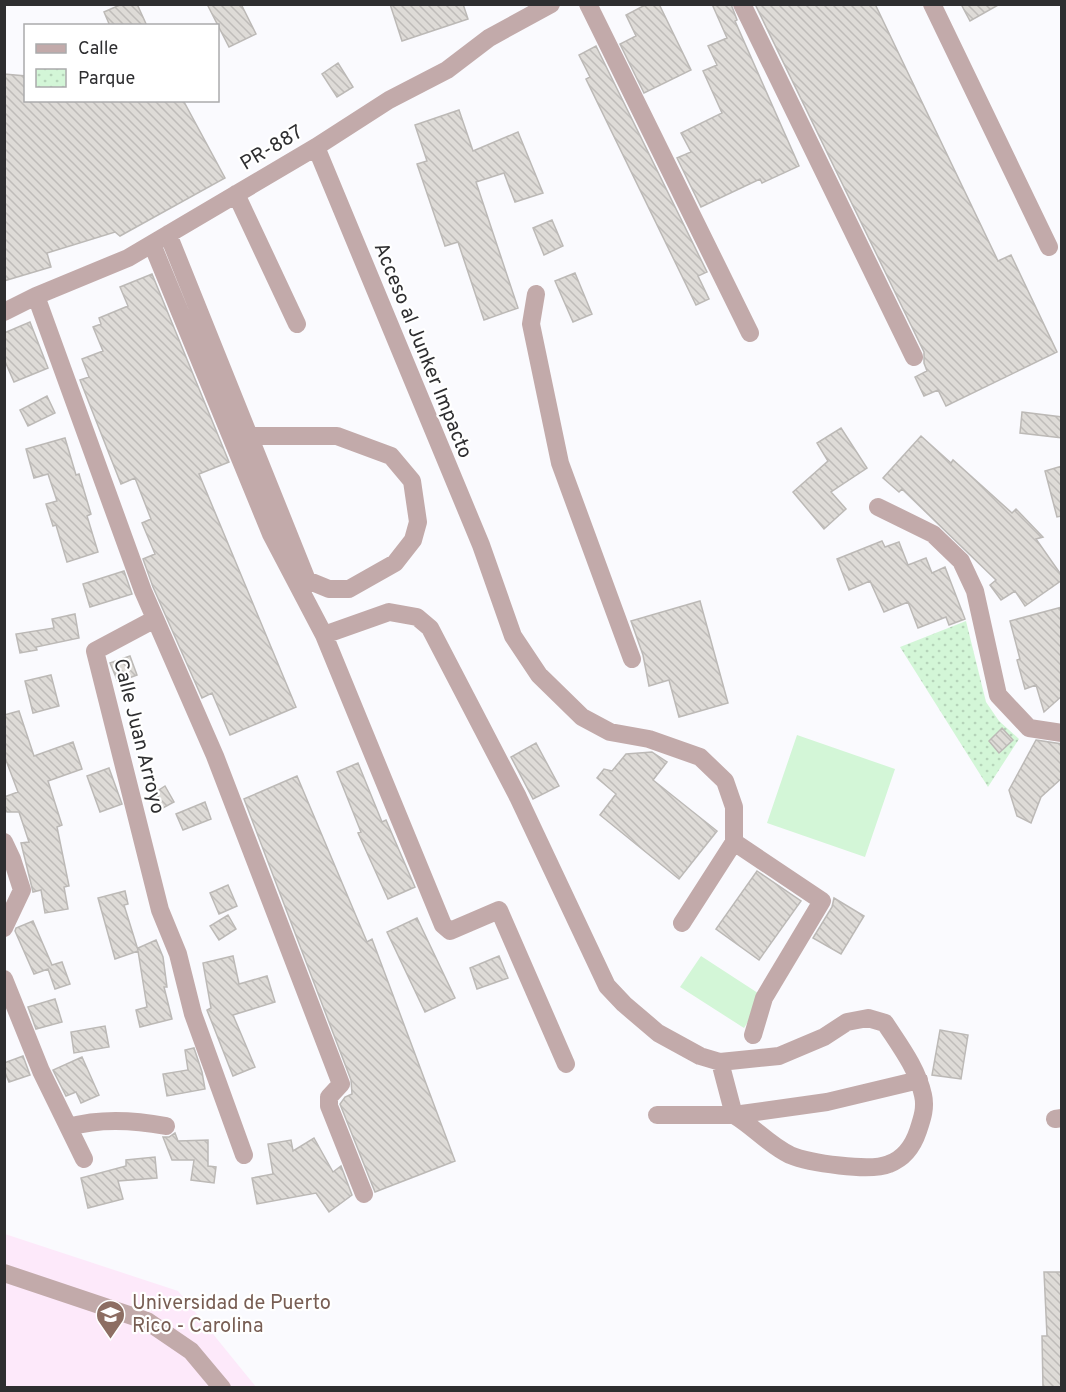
<svg xmlns="http://www.w3.org/2000/svg" width="1066" height="1392" font-family="Overpass,sans-serif">
<style>
.education{fill:#fde9fa}
.park{fill:url(#park-dots)}
.pitch{fill:#d3f6d7}
.building{fill:url(#building-back-hatch);stroke:#bcb9b6;stroke-width:1.5}
.lines{fill:none;stroke-linecap:round;stroke-linejoin:round}
.minor{stroke:#c2aaaa;stroke-width:18}
.labels{text-anchor:middle;stroke-width:4.5;stroke-linejoin:round;paint-order:stroke}
.street-label{font-size:20px;fill:#2e2e30;stroke:#fff}
.education-label{font-size:20px;fill:#785e54;stroke:#fff;text-anchor:start}
</style>
<defs>
<pattern id="park-dots" width="8" height="8" patternUnits="userSpaceOnUse" patternTransform="scale(1.5)"><rect width="8" height="8" fill="#d3f6d7"/><path d="M2 2h.1M6 6h.1" fill="none" stroke="#b5d3b9" stroke-width="1.8" stroke-linecap="round"/></pattern>
<pattern id="building-back-hatch" width="6" height="6" patternUnits="userSpaceOnUse" patternTransform="scale(1.5)"><rect width="6" height="6" fill="#dedbd7"/><path d="M-1 5l2 2M0 0l6 6M5-1l2 2" fill="none" stroke="#bfbcb9"/></pattern>
</defs>
<rect width="100%" height="100%" fill="#fafafe"/>
<path class="education" d="M5,1234L178,1291L256,1387L5,1388Z"/>
<path class="park" d="M966,621L986,702L999,721L1019,739L988,787L900,647Z"/>
<path class="pitch" d="M797,735L895,769L865,857L767,823Z
M701,956L764,997L744,1028L680,987Z"/>
<path class="building" d="M122,4H137L147,26H110L104,12Z
M207,4H241L256,34L229,47Z
M390,4H463L468,19L402,41Z
M647,4H659L691,70L644,93L620,44L636,36L626,15Z
M712,4H731L737,20L735,21L799,166L762,183L760,179L701,207L677,158L691,152L681,133L722,113L703,71L717,65L708,46L727,38Z
M755,4H875L998,261L1011,255L1057,352L946,406L938,390L924,396L915,377L927,371L924,363V352Z
M961,4H1000L970,21Z
M596,46L707,272L698,276L709,299L696,305L586,79L590,77L579,55Z
M338,63L353,87L337,97L322,74Z
M4,74L26,76V100H183L225,178L120,236L115,232L47,253L51,267L4,281Z
M459,110L473,151L518,132L543,193L515,202L504,173L476,182L518,308L484,320L458,242L445,246L417,164L427,161L415,125Z
M552,220L563,246L544,255L533,228Z
M575,273L592,314L573,322L555,281Z
M152,274L229,462L199,474L296,707L230,735L212,693L202,698L153,587L143,559L155,554L142,523L151,519L135,478L121,484L80,380L89,377L82,359L103,351L93,327L101,324L99,318L128,306L120,287Z
M30,322L48,368L14,382L4,359V333Z
M47,396L55,413L28,426L20,410Z
M1022,412L1062,417V438L1020,433Z
M841,428L867,468L831,492L846,509L824,529L793,492L828,461L817,443Z
M921,436L951,463L953,460L1012,513L1016,509L1043,537L1036,539L1062,576V580L1025,606L1015,591L1001,600L990,585L996,580L902,489L899,492L883,478Z
M65,438L76,475L79,474L91,514L87,516L98,552L67,562L56,525L53,526L46,504L57,501L48,474L34,478L26,449Z
M1062,466V516L1057,517L1045,471Z
M882,541L885,547L899,542L908,565L926,558L932,573L945,567L965,619L949,625L946,617L918,628L908,602L884,612L870,581L849,590L837,559Z
M124,571L132,594L90,607L83,584Z
M700,601L728,703L679,717L669,680L649,686L643,655L631,621Z
M1062,607V696L1044,712L1036,685L1025,689L1017,660L1020,659L1010,621Z
M75,614L79,638L36,647L37,650L20,653L16,634L54,628L52,619Z
M130,656L137,675L118,682L110,663Z
M51,675L59,706L33,713L25,681Z
M19,711L34,756L73,742L82,769L48,781L62,825L57,827L69,886L64,887L68,909L45,913L41,890L33,892L21,843L29,842L19,812H7L4,807V797L18,792L4,755V715Z
M1002,728L1013,740L999,753L989,741Z
M1036,740L1062,744V778L1041,797L1031,823L1017,816L1009,790Z
M536,743L559,786L533,799L511,757Z
M652,752L667,762L653,780L717,831L679,879L600,815L616,794L597,778L604,769L612,771L626,754Z
M358,763L382,822L386,820L415,887L388,899L358,833L361,832L337,772Z
M109,768L122,804L100,812L87,776Z
M297,776L367,942L372,939L455,1161L375,1192L340,1104L345,1097L352,1094L351,1080L244,799Z
M165,786L174,802L161,809L153,794Z
M205,802L211,819L183,830L176,814Z
M757,871L801,901L759,960L716,929Z
M228,885L237,906L219,914L210,893Z
M125,891L128,904L124,905L138,950V948L156,940L163,957L167,987H164L172,1019L140,1027L136,1010L147,1007L138,951L115,959L98,898Z
M834,898L864,916L841,954L813,938L832,907Z
M228,915L236,929L219,940L210,926Z
M417,918L455,998L425,1012L387,932Z
M33,921L52,965L62,962L70,984L55,989L48,969L34,974L15,931L16,928Z
M233,956L239,984L267,976L275,1002L233,1015L255,1067L233,1076L207,1010L211,1008L203,963Z
M499,956L508,978L477,989L470,968Z
M55,999L62,1022L36,1029L28,1007Z
M105,1026L109,1047L74,1053L71,1032Z
M940,1030L968,1035L961,1079L932,1075Z
M194,1048L202,1072L205,1089L167,1096L163,1074L188,1070L185,1050Z
M23,1056L30,1075L9,1082L4,1070V1063Z
M82,1057L99,1095L81,1103L76,1092L66,1096L53,1070Z
M175,1133L178,1141L208,1140V1166L216,1167L214,1183L191,1180L194,1160H172L163,1137H169Z
M314,1138L333,1172L341,1166L352,1195L329,1212L316,1193L257,1204L252,1178L273,1174L268,1144L291,1140L293,1151Z
M155,1157L157,1178L118,1181L123,1199L88,1208L81,1178L126,1166V1160Z
M1044,1272H1062V1388H1043L1042,1336H1047Z"/>
<g class="lines">
<path class="minor" d="M588,4L750,333
M742,4L914,357
M932,4L1049,247
M316,147L481,545L513,636L539,675L582,717L610,732L649,739L700,757L725,781L734,807V842L682,923
M236,194L297,324
M168,234L307,580L329,589H349L395,563L413,540L418,522L412,481L391,456L337,436H249
M152,244L271,534L324,635L443,925L450,931L499,910L566,1064
M536,294L531,324L560,463L632,659
M36,296L143,591L215,756L341,1084L329,1097V1106L364,1194
M4,312L36,296L128,258L316,147L389,100L447,70L489,38L551,4
M878,507L933,534L961,561L975,591L998,695L1029,728L1062,733
M155,619L95,651L160,910L178,954L193,1014L244,1155
M324,635L389,612L417,617L430,628L518,797L607,986L624,1004L658,1033L700,1056L720,1062L779,1056L824,1037L847,1022L868,1018L885,1023C900,1046 917,1068 923,1095C926,1108 922,1119 918,1131C913,1146 905,1158 889,1164C870,1172 809,1163 790,1155C769,1145 754,1127 734,1115L720,1062
M4,842L12,859L22,890L4,928
M734,842L822,901L764,998L753,1035
M4,979L41,1071L84,1159
M657,1115H734L827,1102L919,1080
M1055,1119L1062,1118
M69,1127C100,1118 134,1120 166,1126
M4,1273L147,1321L191,1351L222,1388"/>
</g>
<defs>
<symbol id="university-pin" viewBox="-11 -11 22 30"><path d="M0 17L-7.5 6A9.5 9.5 0 1 1 7.5 6Z" fill="#8d6e63" stroke="#fff"/><path d="M0-5L7-2L0 1L-7-2ZM-4 1L0 2.5L4 1V4Q0 6-4 4Z" fill="#fff"/></symbol>
</defs>
<g fill-rule="evenodd">
<use href="#university-pin" x="94" y="1298" width="33" height="45"/>
</g>
<g class="labels">
<g class="street-label">
<text transform="translate(271 147) rotate(-31)" y="7">PR-887</text>
<text transform="translate(424 350) rotate(68)" y="7">Acceso al Junker Impacto</text>
<text transform="translate(140 736) rotate(76)" y="7">Calle Juan Arroyo</text>
</g>
<g class="education-label">
<text x="132" y="1309">Universidad de Puerto<tspan x="132" dy="23">Rico - Carolina</tspan></text>
</g>
</g>
<rect width="1066" height="1392" fill="none" stroke="#2e2e30" stroke-width="12"/>
<rect x="24" y="24" width="195" height="78" fill="#ffffff" stroke="#ababac" stroke-width="1.5"/>
<rect x="36" y="44" width="30" height="9" fill="#c2aaaa" stroke="#ababac" stroke-width="1.5"/>
<text x="78" y="54" font-size="18" fill="#2e2e30">Calle</text>
<rect x="36" y="69" width="30" height="18" fill="url(#park-dots)" stroke="#ababac" stroke-width="1.5"/>
<text x="78" y="84" font-size="18" fill="#2e2e30">Parque</text>
</svg>
